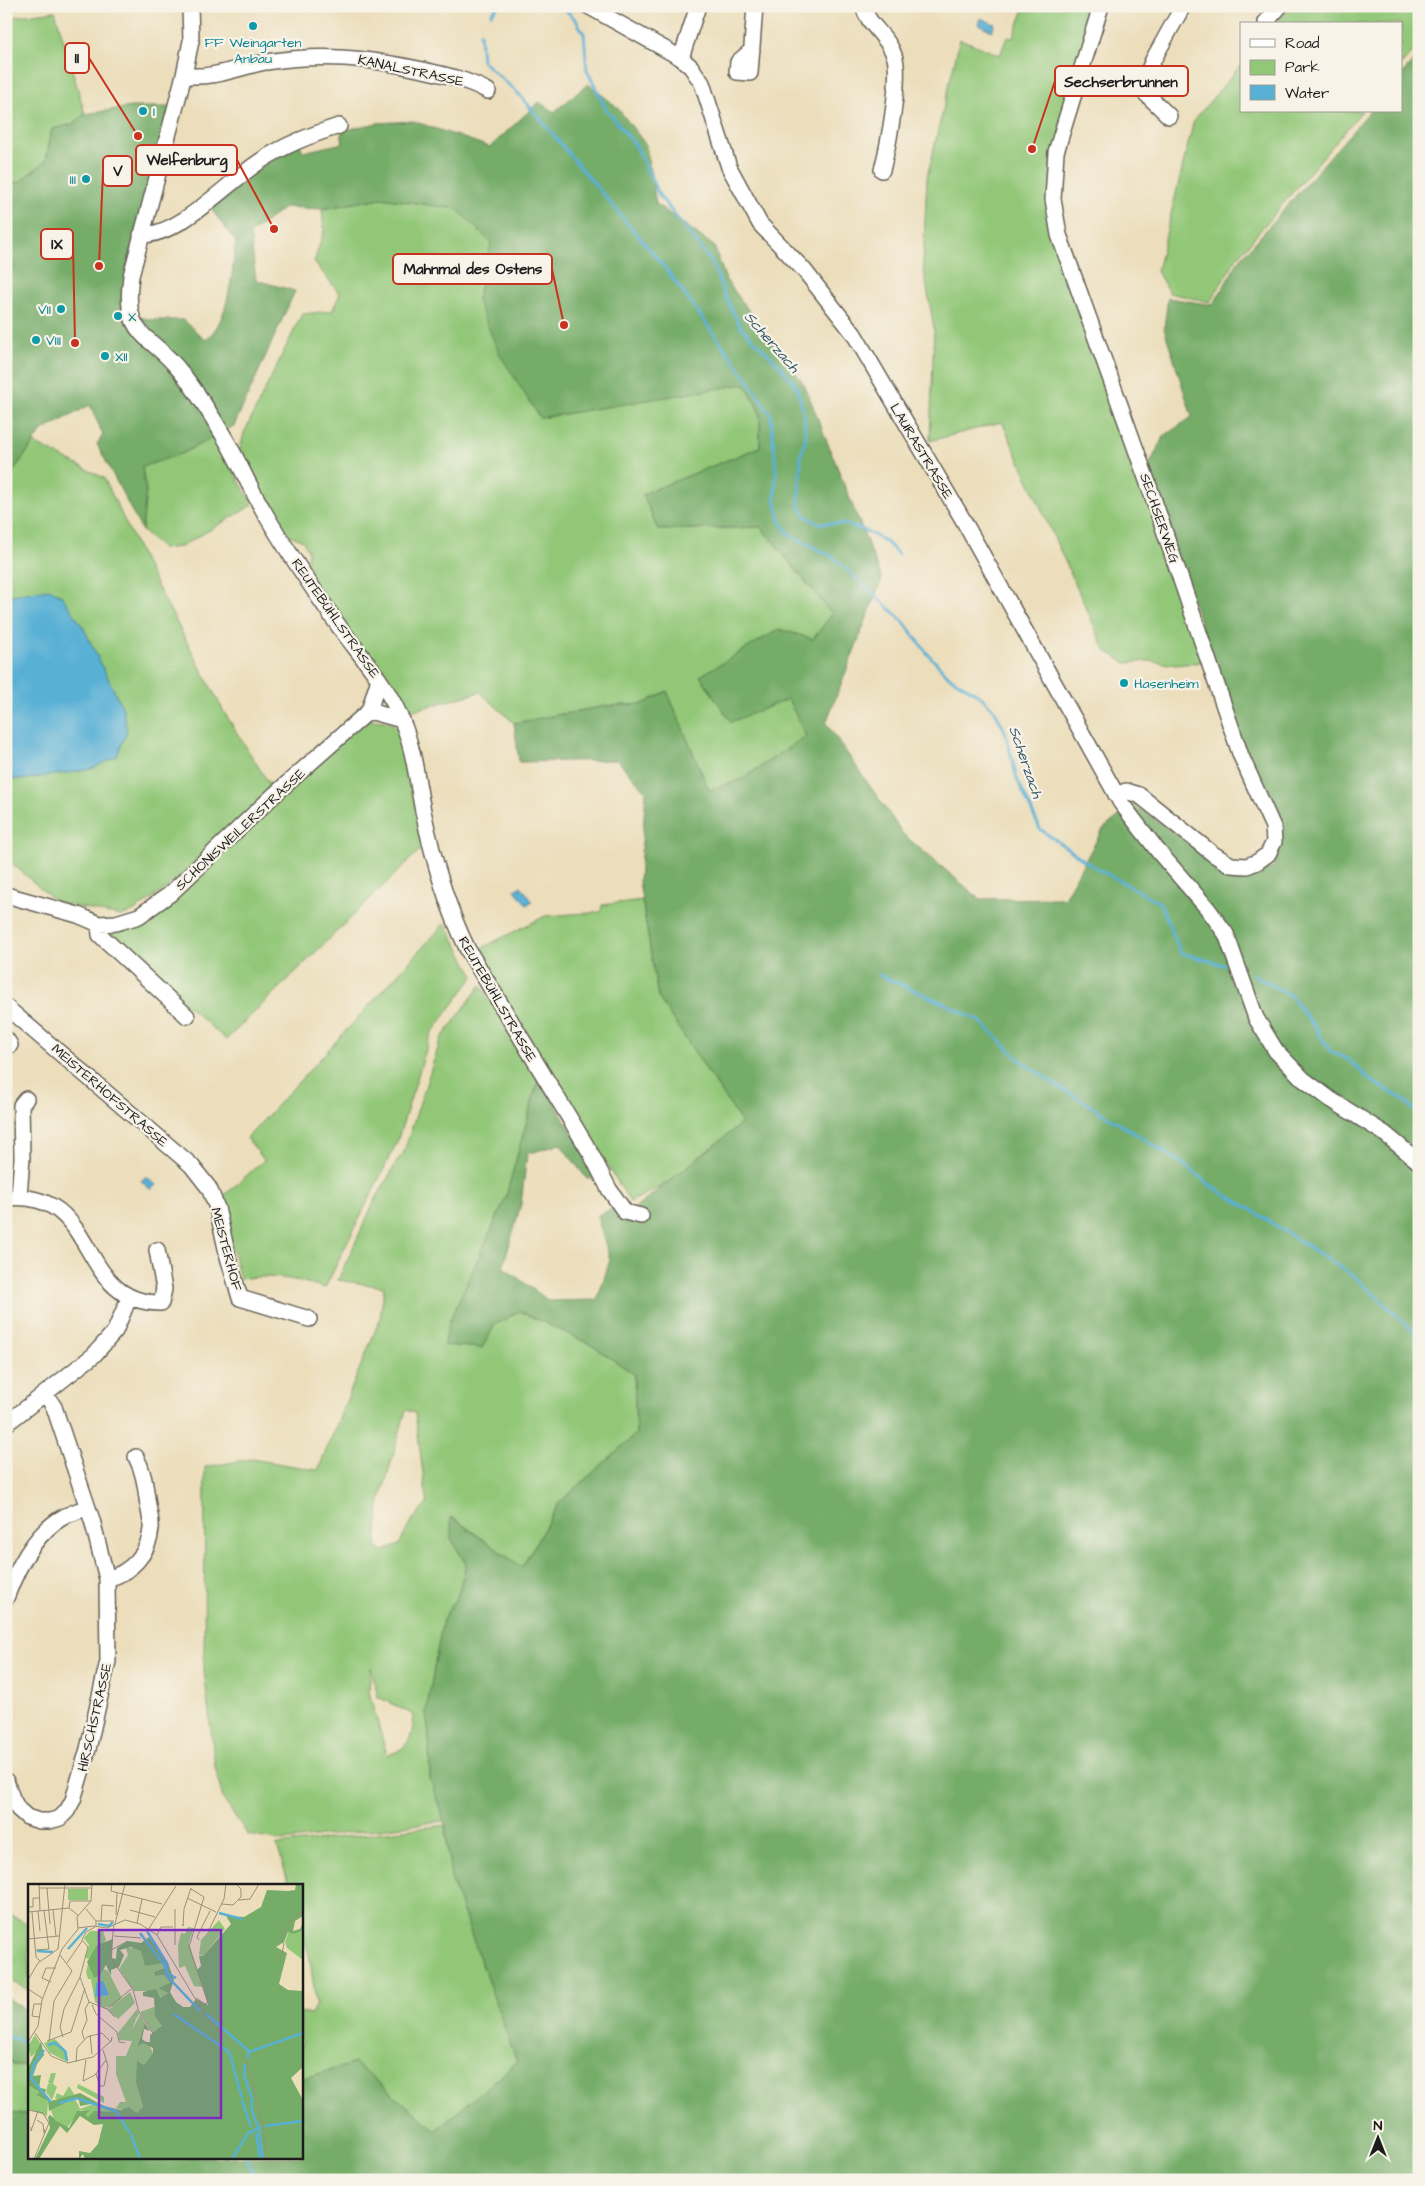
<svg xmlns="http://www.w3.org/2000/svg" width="1425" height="2186" font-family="'Architects Daughter',sans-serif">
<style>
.green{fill:#92c778;stroke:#57724a;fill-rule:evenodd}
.forest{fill:#75ac68;stroke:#486442}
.water{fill:#58b0d5;stroke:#3a6678}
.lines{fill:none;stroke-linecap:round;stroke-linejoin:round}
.stream{stroke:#58b0d5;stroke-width:3}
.minor-casing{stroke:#656054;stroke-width:18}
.minor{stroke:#fff;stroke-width:15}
.culture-dot{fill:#0f9aa8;stroke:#f7f3e8;stroke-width:2}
.labels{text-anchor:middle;stroke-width:4.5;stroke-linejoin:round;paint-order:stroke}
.culture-label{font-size:14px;fill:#0d838f;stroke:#f7f3e8;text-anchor:start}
.street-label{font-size:14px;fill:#1c1c1c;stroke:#f7f3e8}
.water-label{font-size:15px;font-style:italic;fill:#345766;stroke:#f7f3e8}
.inset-river{fill:none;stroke:#58b0d5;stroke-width:2.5}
.inset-road{fill:none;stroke:#99907b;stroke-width:1}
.view{fill:#7b2cbf;fill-opacity:0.15;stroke:#7b2cbf;stroke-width:2.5}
.inset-edge{fill:none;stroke:#1c1c1c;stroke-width:2.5}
.leader{fill:none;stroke:#c8321e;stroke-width:2}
.callout-dot{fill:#c8321e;stroke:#f7f3e8;stroke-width:2}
.callout{fill:#f7f3e8;stroke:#c8321e;stroke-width:2}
.callout-label{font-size:15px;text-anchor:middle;font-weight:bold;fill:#1c1c1c}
</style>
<rect width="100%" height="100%" fill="#f7f3e8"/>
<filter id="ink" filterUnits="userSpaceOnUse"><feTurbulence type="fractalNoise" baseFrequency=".02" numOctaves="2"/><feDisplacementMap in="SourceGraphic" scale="10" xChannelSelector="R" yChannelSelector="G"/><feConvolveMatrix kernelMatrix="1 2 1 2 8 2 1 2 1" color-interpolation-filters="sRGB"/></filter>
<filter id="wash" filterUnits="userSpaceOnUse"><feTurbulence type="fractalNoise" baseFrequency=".0096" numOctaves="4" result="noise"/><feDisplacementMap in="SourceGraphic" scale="20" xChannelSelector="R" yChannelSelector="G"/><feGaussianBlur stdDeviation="1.12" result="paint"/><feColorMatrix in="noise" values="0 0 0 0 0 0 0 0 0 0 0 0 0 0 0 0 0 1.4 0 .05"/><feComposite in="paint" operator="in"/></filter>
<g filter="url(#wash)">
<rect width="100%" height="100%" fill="#ecdebb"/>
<path class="green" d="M1025,6H1101L1056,152L1053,199L1210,661L1176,665L1149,661L1126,663L1105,650L1002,422L930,441L934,329L923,265L927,177L960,39L1000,55L1007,37L1013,38Z
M1291,6H1419V45L1401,65V24H1276Z
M55,11L85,114L73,124L52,129L46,161L18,183L6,180V18Z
M1241,65V111H1362L1236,259L1210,302L1169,293L1157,271L1194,120Z
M381,198L457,209L492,243L477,300L540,418L745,383L760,413V447L643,494L658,530L761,527L832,614L813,639L788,698L806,736L742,779L709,791L667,691L643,704L606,706L514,723L480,692L407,712L306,570L308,551L303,541L285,533L239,453L244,433L302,314L332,311L340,294L314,262L324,231L322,209Z
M214,437L253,505L180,547L163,549L142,531L146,491L141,467L183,453Z
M34,443L104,478L144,561L224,712L273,790L168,887L133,912L120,916L56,902L6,858V503L11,474Z
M366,720C382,720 393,721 403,734L425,845L226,1040L105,932L132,923Z
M642,900L658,997L742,1123L668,1183L630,1202L476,951L545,916L601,912L602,905Z
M445,923L474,976L431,1034L397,1142L325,1288C296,1279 271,1274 240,1279L220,1199L264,1160L247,1138Z
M481,985L539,1077L505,1200L450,1320L444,1345L482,1348L495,1325L519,1311L588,1343L634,1373L636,1434L559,1503L522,1567L452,1517L451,1538L466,1564L458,1595L443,1619L426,1713L429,1735L430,1778L444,1821L282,1841L248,1835L223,1799L215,1767L204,1670L205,1467L251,1459L318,1470L380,1319L384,1287L338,1280L374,1202L399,1158L403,1154L441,1039ZM406,1410L415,1413L427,1504L412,1520L399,1545L384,1551L376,1548L379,1505ZM371,1667L378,1697L414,1715C412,1737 411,1748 387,1755L369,1692Z
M445,1825L451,1878L517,2062L436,2131L355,2063L301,2079V2012L311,2014L316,2004L310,1959L301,1928V1885H289L277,1845Z
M6,1913L29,1924V1990L6,1979Z
M6,2051L12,2065H29V2114L6,2113Z"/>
<path class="forest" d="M1419,55V2180H6V2113L29,2114V2157H301V2079L355,2063L436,2130L517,2062L451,1878L445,1825L430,1778L429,1735L426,1713L443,1619L458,1595L466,1564L451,1538V1517L522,1567L559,1503L636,1434L634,1374L588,1343L519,1311L495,1325L482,1348L444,1345L450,1320L505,1200L539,1077L598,1176L587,1179L560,1144L527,1154L521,1204L503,1267L549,1301L597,1300L610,1260L597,1216L611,1209L624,1217L742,1123L658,997L639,881L646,791L617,760L519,762L514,723L606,706L643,704L667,691L709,790L742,779L806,736L788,699L731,722L700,676L779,629L813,639L832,614L761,527L658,530L643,494L760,447V413L745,384L540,418L499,353L477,300L491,243L457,209L381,198L322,209L285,207L250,234L256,280L295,291L234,426L183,453L142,467L146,491L142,531L97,444L103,435L90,405L42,431L11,474L6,503V180L18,183L46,161L52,129L73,124L85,114L130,107H172L131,315L152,320H184L205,340C230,322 232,271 236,242L209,206L256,170L300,144L303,152L343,143L341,131L377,123L413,121L490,147L539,102L554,112L588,84L616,106L646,145L656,204L714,246L726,280L804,384L882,579L826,723L904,835L980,899L1064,898L1103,829L1133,805L1238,875L1273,868L1282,835L1246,754L1147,470L1164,436L1192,417L1164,328L1168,298L1213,305L1238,262L1370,111H1401V75Z
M6,1997L29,2012V2065H12L6,2051Z"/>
<path class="water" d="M980,18L995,24L992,31L978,24Z
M49,589L61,595L83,627L123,709L127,731L117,756L92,769L28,779L6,780V596Z
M521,886L532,901L527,905L515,890Z
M146,1176L156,1185L151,1190L141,1181Z"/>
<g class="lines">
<path class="stream" d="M561,6L576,20L584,34L587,70L606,109L636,146L659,195L713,264L724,294L740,326L778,364L797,387L803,411L806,436L801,455L799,505L805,515L817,523L844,524L864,530L885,541L898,554
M491,14L498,6
M480,33L482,61L518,93L666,269L748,380L771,415L776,472L775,500L781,523L790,535L833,557L903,621L927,653L948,676L979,695L995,711L1005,731L1017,779L1040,829L1091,865L1160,903L1181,953L1224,965
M1252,974L1290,995L1314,1026L1330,1051L1349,1060L1370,1080L1404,1100L1419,1115
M879,975L941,1002L980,1021L1020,1060L1060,1088L1083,1101L1182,1163L1217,1190L1247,1207L1354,1276L1419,1336
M6,2036L29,2043
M246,2157L257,2180"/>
</g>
</g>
<g filter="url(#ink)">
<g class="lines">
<defs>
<path id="minor" d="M190,6L191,41L184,75L131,276C122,339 150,332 181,372C198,393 212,416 226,440C239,462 249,486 262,508C282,544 306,578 329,612C353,649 386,680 402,721C414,749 417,781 423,811C433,859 446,905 468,950L590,1152L609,1189L625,1212L641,1216
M588,6L681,58L691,67L702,83L729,167L760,224L804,270L854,334L962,518L1121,803L1158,851L1208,909L1226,934L1256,1018L1276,1051L1303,1079L1330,1099L1384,1133L1419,1162
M863,6C868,26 888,36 894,55C902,75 888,147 882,170
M1101,6L1056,152L1053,199L1059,235L1149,486L1241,756L1273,827L1274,842L1268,854L1257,862L1247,866L1231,865L1213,854L1139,795L1126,791L1116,795
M1266,22L1280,6
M752,50L738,62L737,72L750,73L755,6
M681,58L698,6
M184,75C211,80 239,67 266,62C322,53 368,58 423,70C446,75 468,80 488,91
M1169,116L1141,89L1153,60L1183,6
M141,235C179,236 227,183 259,162C284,145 311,135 339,126
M369,711L402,720
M6,895L78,915L99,924L116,923L139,916L170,894L274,795L369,711L379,679
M99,924L100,935L187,1016
M6,1007L191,1165L209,1188L217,1208L228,1257L240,1298L309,1319
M6,1039L10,1045
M19,1196L22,1158L21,1105L26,1099
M6,1198C101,1188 75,1304 161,1303L164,1289L157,1250
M6,1424L94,1355L115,1331L129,1298
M107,1579C130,1573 149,1554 151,1529C152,1520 148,1508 147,1498C145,1483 143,1470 136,1457
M6,1598C17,1568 35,1532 65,1516C72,1513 80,1510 87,1507
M6,1781L12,1798L18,1809L27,1817L39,1821H50L60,1818L67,1811L73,1800L88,1749L108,1661L107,1579L92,1520L54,1407L46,1395"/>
</defs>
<use href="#minor" class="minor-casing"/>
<use href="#minor" class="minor"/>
</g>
</g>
<g class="culture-dot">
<circle cx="253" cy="26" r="5"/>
<circle cx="143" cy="111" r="5"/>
<circle cx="86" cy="179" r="5"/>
<circle cx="61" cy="309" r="5"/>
<circle cx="118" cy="316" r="5"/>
<circle cx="36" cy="340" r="5"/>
<circle cx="105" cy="356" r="5"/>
<circle cx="1124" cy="683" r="5"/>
</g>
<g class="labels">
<g class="culture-label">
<text x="253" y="47" text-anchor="middle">FF Weingarten<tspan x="253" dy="16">Anbau</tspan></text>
<text x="153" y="116">I</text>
<text x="76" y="184" text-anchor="end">III</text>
<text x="51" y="314" text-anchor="end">VII</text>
<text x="128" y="321">X</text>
<text x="46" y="345">VIII</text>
<text x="115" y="361">XII</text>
<text x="1134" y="688">Hasenheim</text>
</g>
<g class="street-label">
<text transform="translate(411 70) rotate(12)" y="5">KANALSTRASSE</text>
<text transform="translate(922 451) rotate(59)" y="5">LAURASTRASSE</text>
<text transform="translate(1160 518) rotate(71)" y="5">SECHSERWEG</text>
<text transform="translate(336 618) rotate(55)" y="5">REUTEBÜHLSTRASSE</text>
<text transform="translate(240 829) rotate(-43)" y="5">SCHONISWEILERSTRASSE</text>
<text transform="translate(498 999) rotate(60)" y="5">REUTEBÜHLSTRASSE</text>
<text transform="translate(110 1095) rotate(41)" y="5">MEISTERHOFSTRASSE</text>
<text transform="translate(227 1249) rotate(75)" y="5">MEISTERHOF</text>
<text transform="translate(94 1717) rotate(-77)" y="5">HIRSCHSTRASSE</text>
</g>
<g class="water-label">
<text transform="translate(772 342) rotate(49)" y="5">Scherzach</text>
<text transform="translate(1026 762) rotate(71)" y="5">Scherzach</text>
</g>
</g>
<g transform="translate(28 1884)">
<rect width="275" height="275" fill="#ecdebb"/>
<path d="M40,5H60V16H40ZM191,36L197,45L175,72L171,71L173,56ZM160,43L166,44L161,59L175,103L166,102L157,82L151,84L150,61L153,49L157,50ZM275,43V76L259,64L257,58L261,47L265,50ZM62,47H75L78,56L60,75L57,73L61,61L56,54ZM98,64H110L135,79L136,84L126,88L127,92L136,91L142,99L140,109L132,114L126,107H106L91,85L100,71ZM60,80L66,94L71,92L74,84L80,87L94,114L85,122L76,124L67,118L63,95H60L58,88ZM102,108L107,119L90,135L80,126ZM126,123L134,143L125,149L112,128ZM109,125L111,130L108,135L104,146L112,131L117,139L109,161L115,159L121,161L125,169L116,181L111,177L108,199L115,223L108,229L88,224L92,218H98L88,190V172H98L104,157L91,156L90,149ZM7,151L14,162L3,173L0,162ZM27,155L39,168L40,178L22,169L16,159ZM23,189H28L25,200L29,203L24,216L18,208L20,200H24L20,199ZM50,200L76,213V219L49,204ZM0,201L11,208L8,211L20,217L19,232L0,225ZM41,202L46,210L34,217L27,214L29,209L35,212ZM47,215L52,225L68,219L86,228L60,233L56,231L62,226H52L39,244L27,236L23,227L26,221Z" fill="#92c778"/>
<path d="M268,0H275V32L267,37L265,47L272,45L275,39V43L273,47L265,50L260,48L256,58L248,63L259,69L251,100L260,106L275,107V183L263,194L275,216V275H57L55,270L51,275V267L62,269L70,260L75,240L66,241L52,232L39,249L32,242L11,275H7L22,244L20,233L22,231L26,234L24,228L27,236L41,244L49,227L62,226L57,231L60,233L66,227L84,228L68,219L52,222L51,216L47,214L21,227L20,217L8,211L11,208L0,201V184L13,158L16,171L9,180L5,192L13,191L11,204L18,205L17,209L23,217L52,209L76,222L93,226L101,223L108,229L115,223L108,199L109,176L116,181L125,169V164L115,159L109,162L117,139L122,147L116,145L114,155L118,158H122V151L134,142L127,132L126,114L115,112V108L128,105L132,114L140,109L131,104L142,99L136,91L127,92L126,88L136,84L135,79L117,82L113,67L103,63L92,66L96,71L91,83L83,86V92L78,81L71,92L66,94L59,78L69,61L85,55L84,74L88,75L89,64L100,57L113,59L121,53L140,79L146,96L142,108L148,118L155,123H162L168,115L180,121L169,86L173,82L171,72H175L203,40L198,32L216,33L233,23L239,6L260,7L267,6Z" fill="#75ac68"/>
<path d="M75,97L81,111L67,113L68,99Z" fill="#58b0d5"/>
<path class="inset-river" d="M191,29L214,35M70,40L81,42L85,38M119,47L139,79V89L148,94M112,49L137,82L139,92L173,128M40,65L59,44M9,67L25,68M146,130L201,168L214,214M178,130L220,166V175M20,161L27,159L37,167L39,177M16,166L6,180L3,194L23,218M221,168L275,149M217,180L216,191L224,214V227L231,245L235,275M51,215L88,227L102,249M214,216L223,243M31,219L50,214M237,242L275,237M228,249L232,275M103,250L112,275M204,275L220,249L233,243"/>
<path class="inset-road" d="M11,0L12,27M84,0L83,7L134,20M144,0H167M11,4H36M19,4L22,40M37,4H63M163,5L176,13L161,63L180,118L177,120L168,114M159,14L188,28M210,16L222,15L231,0M194,20L205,21L213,13V5L208,0M0,23H5V14H11M58,25L68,37M25,26L28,52M102,26L127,33M10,27L12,47M0,28L41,24M4,28L8,73L12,77M88,31L89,9M51,32L41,24L42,17H62M73,37L74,21L86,22M109,39L114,15M87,40L97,0M155,40V42L156,25L163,4M86,41L82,73L105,106L111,128L126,151M68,43V37H86M50,44L66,42L79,44L97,36L112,40L129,51M120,46L148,2M180,48L196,15L198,0M129,51L180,136L217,172L235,242L238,275M129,51L133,43H145M86,52L113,54M0,55L31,52M54,56L60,63L52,93L61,118L79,125L87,133M54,56L58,48L67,43M171,56L169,53L182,27M147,61V25M8,66L21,65L16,27M83,66L100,57M252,78L256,60L253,54L263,36L275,27M39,79L54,57M0,96L10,79L30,65L37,0M23,98L14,94L18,84H28M0,105L14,114M64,121L68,130L89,148L91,158L97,159M79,125L103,105M11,133L4,132L6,120H13M7,149L23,172L40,179L65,173L82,158M62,151L64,170M35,153L32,143L36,125L52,93M56,155L54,148L59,136L57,125L61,118M19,157L43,148L57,104M21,157L26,117L44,87L32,71M0,158L10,142L14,116L34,65L50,45L49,33L63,17L64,0M58,176L55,197L67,191L78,176M48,178L49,164L59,153L74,149L83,158L84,153M68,190L72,202H76L80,182L75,166M0,226L15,229L21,239L6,275M9,236L15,240L16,249H17L16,245M3,243V247L10,227"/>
<path class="view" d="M71,46H193V234H71Z"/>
<rect width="275" height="275" class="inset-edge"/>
</g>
<path class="leader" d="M138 136L89 58M1032 149L1055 81M274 229L237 160M99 266L103 171M75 343L73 244M564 325L552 269"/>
<g class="callout-dot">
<circle cx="138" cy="136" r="5"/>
<circle cx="1032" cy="149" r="5"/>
<circle cx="274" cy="229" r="5"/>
<circle cx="99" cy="266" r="5"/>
<circle cx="75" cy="343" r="5"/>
<circle cx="564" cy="325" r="5"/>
</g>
<g class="callout">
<rect x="65" y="43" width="24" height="30" rx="5"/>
<rect x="1055" y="66" width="133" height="30" rx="5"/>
<rect x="136" y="145" width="101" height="30" rx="5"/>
<rect x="103" y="156" width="29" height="30" rx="5"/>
<rect x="41" y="229" width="32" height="30" rx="5"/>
<rect x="393" y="254" width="159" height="30" rx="5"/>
</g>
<g class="callout-label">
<text x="77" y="63">II</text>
<text x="1121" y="87">Sechserbrunnen</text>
<text x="187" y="165">Welfenburg</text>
<text x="118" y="176">V</text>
<text x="57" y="249">IX</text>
<text x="473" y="274">Mahnmal des Ostens</text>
</g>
<rect width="1425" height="2186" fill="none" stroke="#f7f3e8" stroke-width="25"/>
<rect x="1240" y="22" width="162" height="90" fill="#f7f3e8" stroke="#9f9d96"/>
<rect x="1250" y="39" width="25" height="8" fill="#ffffff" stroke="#9f9d96"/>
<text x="1285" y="48" font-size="15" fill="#1c1c1c">Road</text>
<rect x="1250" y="60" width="25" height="15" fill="#92c778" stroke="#9f9d96"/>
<text x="1285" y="72" font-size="15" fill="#1c1c1c">Park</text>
<rect x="1250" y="85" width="25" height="15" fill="#58b0d5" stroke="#9f9d96"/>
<text x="1285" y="98" font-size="15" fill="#1c1c1c">Water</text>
<g transform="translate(1378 2138)" stroke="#f7f3e8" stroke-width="4" paint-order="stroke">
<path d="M0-4L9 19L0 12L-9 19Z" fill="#1c1c1c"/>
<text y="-8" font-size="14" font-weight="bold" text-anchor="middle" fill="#1c1c1c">N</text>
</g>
</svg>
